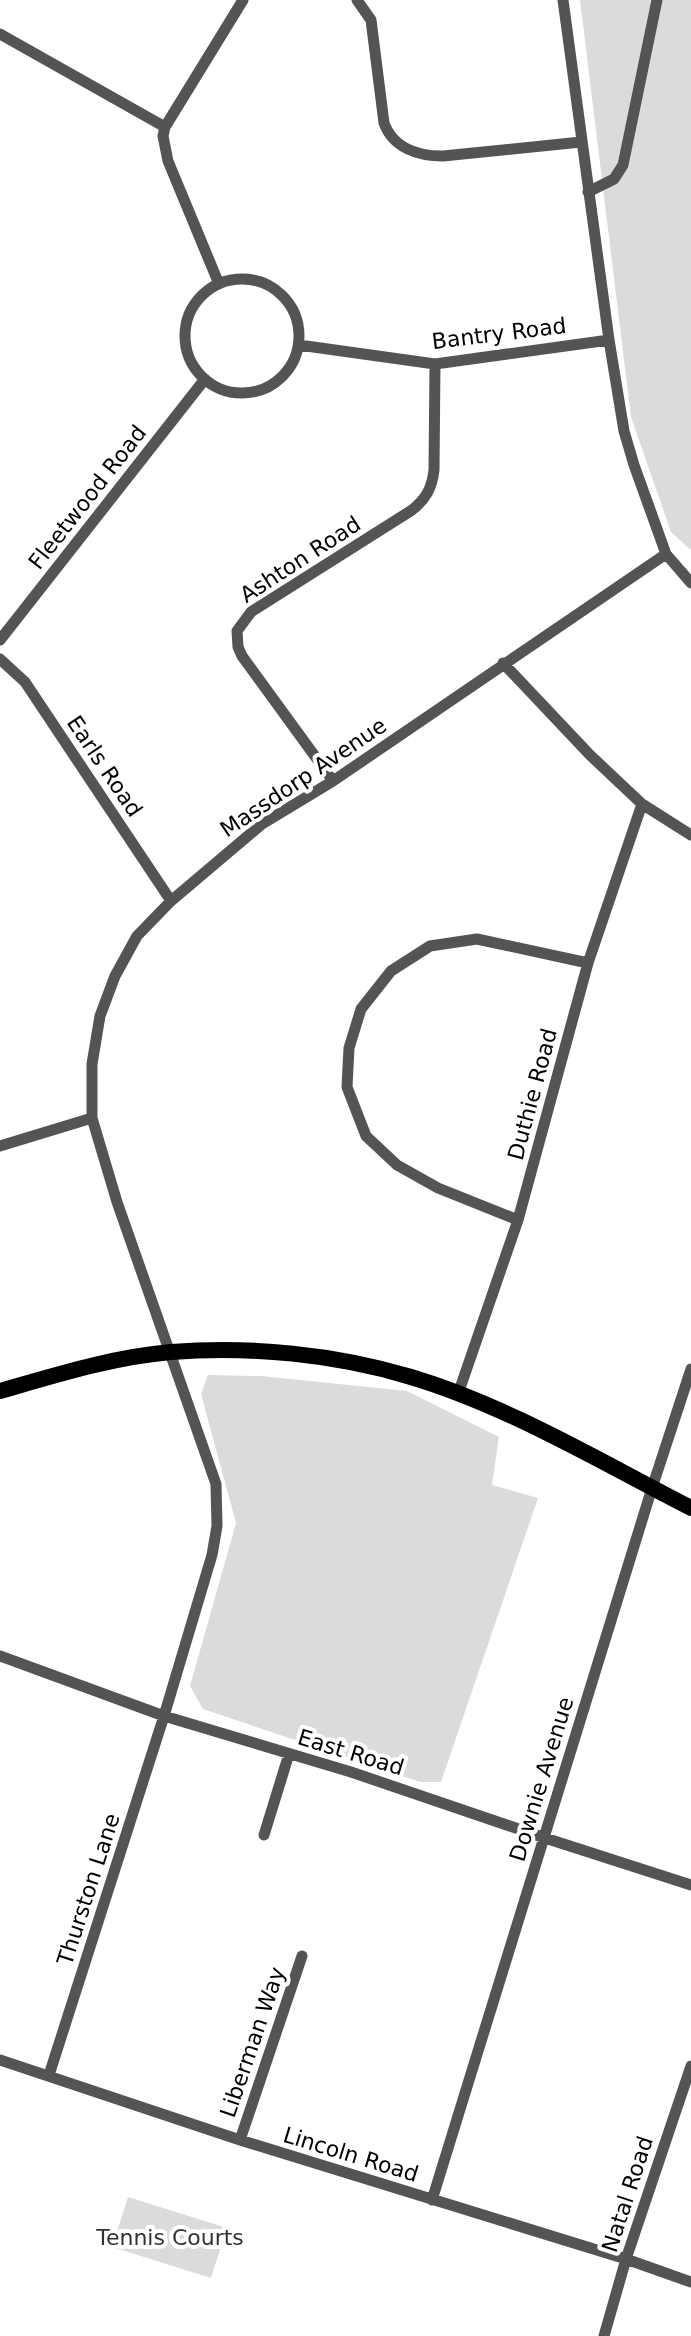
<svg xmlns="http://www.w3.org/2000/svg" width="691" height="2336" font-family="'DejaVu Sans',sans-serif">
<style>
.green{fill:#dbdbdb}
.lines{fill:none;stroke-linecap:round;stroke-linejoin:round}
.minor{stroke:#545454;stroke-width:11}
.highway{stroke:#000;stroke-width:16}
.labels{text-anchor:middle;stroke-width:8;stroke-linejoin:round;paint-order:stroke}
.street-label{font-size:22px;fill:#000;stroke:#fff}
.park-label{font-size:22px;fill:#323232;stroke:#fff}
</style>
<rect width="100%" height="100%" fill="#fff"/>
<path class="green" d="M580,0H691V550L671,532L631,417Z
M208,1375L261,1376L407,1391L499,1437L492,1485L538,1498L441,1782H420L203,1709L190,1686L236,1523L201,1394Z
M128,2197L227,2228L211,2278L112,2247Z"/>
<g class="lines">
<path class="minor" d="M357,0L371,20L384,123C393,148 418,156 443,156L581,142
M563,0L609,340L624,431L634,465L666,554L691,583
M0,34L165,127L163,136L168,161L219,284
M165,127L243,0
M588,192L614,179L623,165L657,0
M185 336a57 57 0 1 1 114 0a57 57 0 1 1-114 0Z
M299,345L435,364L609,340
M0,640L205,379
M0,659L25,682L171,901
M503,663L590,755L642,804L691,835
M333,781L242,656L238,647L237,631L251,612L412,510C426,499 432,488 434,470L435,364
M0,1146L92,1118
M518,1220L438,1188L397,1165L366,1136L347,1087L349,1048L361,1009L391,971L430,946L477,939L588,963
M458,1394L518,1220L588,963L642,804
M0,1656L164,1716L351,1772L545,1838L691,1885
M264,1835L289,1754
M0,2060L240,2140L626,2259L691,2282
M49,2075L164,1716L212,1555L217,1526L216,1484L117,1202L92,1118V1064L100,1016L115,976L137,936L171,901L262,824L333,781L666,554
M240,2140L302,1956
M432,2200L652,1488L691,1369
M604,2336L626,2259L691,2066"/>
<path class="highway" d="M0,1391C56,1375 113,1357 171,1352C251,1346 335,1354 411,1377C508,1406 601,1462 691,1508"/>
</g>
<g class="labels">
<g class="street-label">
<text transform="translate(499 333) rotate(-7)" y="8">Bantry Road</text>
<text transform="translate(87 497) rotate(-52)" y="8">Fleetwood Road</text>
<text transform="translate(300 559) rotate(-33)" y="8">Ashton Road</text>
<text transform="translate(105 766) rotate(56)" y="8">Earls Road</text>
<text transform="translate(303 777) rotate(-34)" y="8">Massdorp Avenue</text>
<text transform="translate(532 1094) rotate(-75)" y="8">Duthie Road</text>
<text transform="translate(351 1752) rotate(17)" y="8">East Road</text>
<text transform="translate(541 1779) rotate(-73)" y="8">Downie Avenue</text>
<text transform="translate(88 1889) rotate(-72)" y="8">Thurston Lane</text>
<text transform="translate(252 2042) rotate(-71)" y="8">Liberman Way</text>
<text transform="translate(351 2154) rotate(17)" y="8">Lincoln Road</text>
<text transform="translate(627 2194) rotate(-72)" y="8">Natal Road</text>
</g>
<g class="park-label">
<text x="170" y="2245">Tennis Courts</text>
</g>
</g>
</svg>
